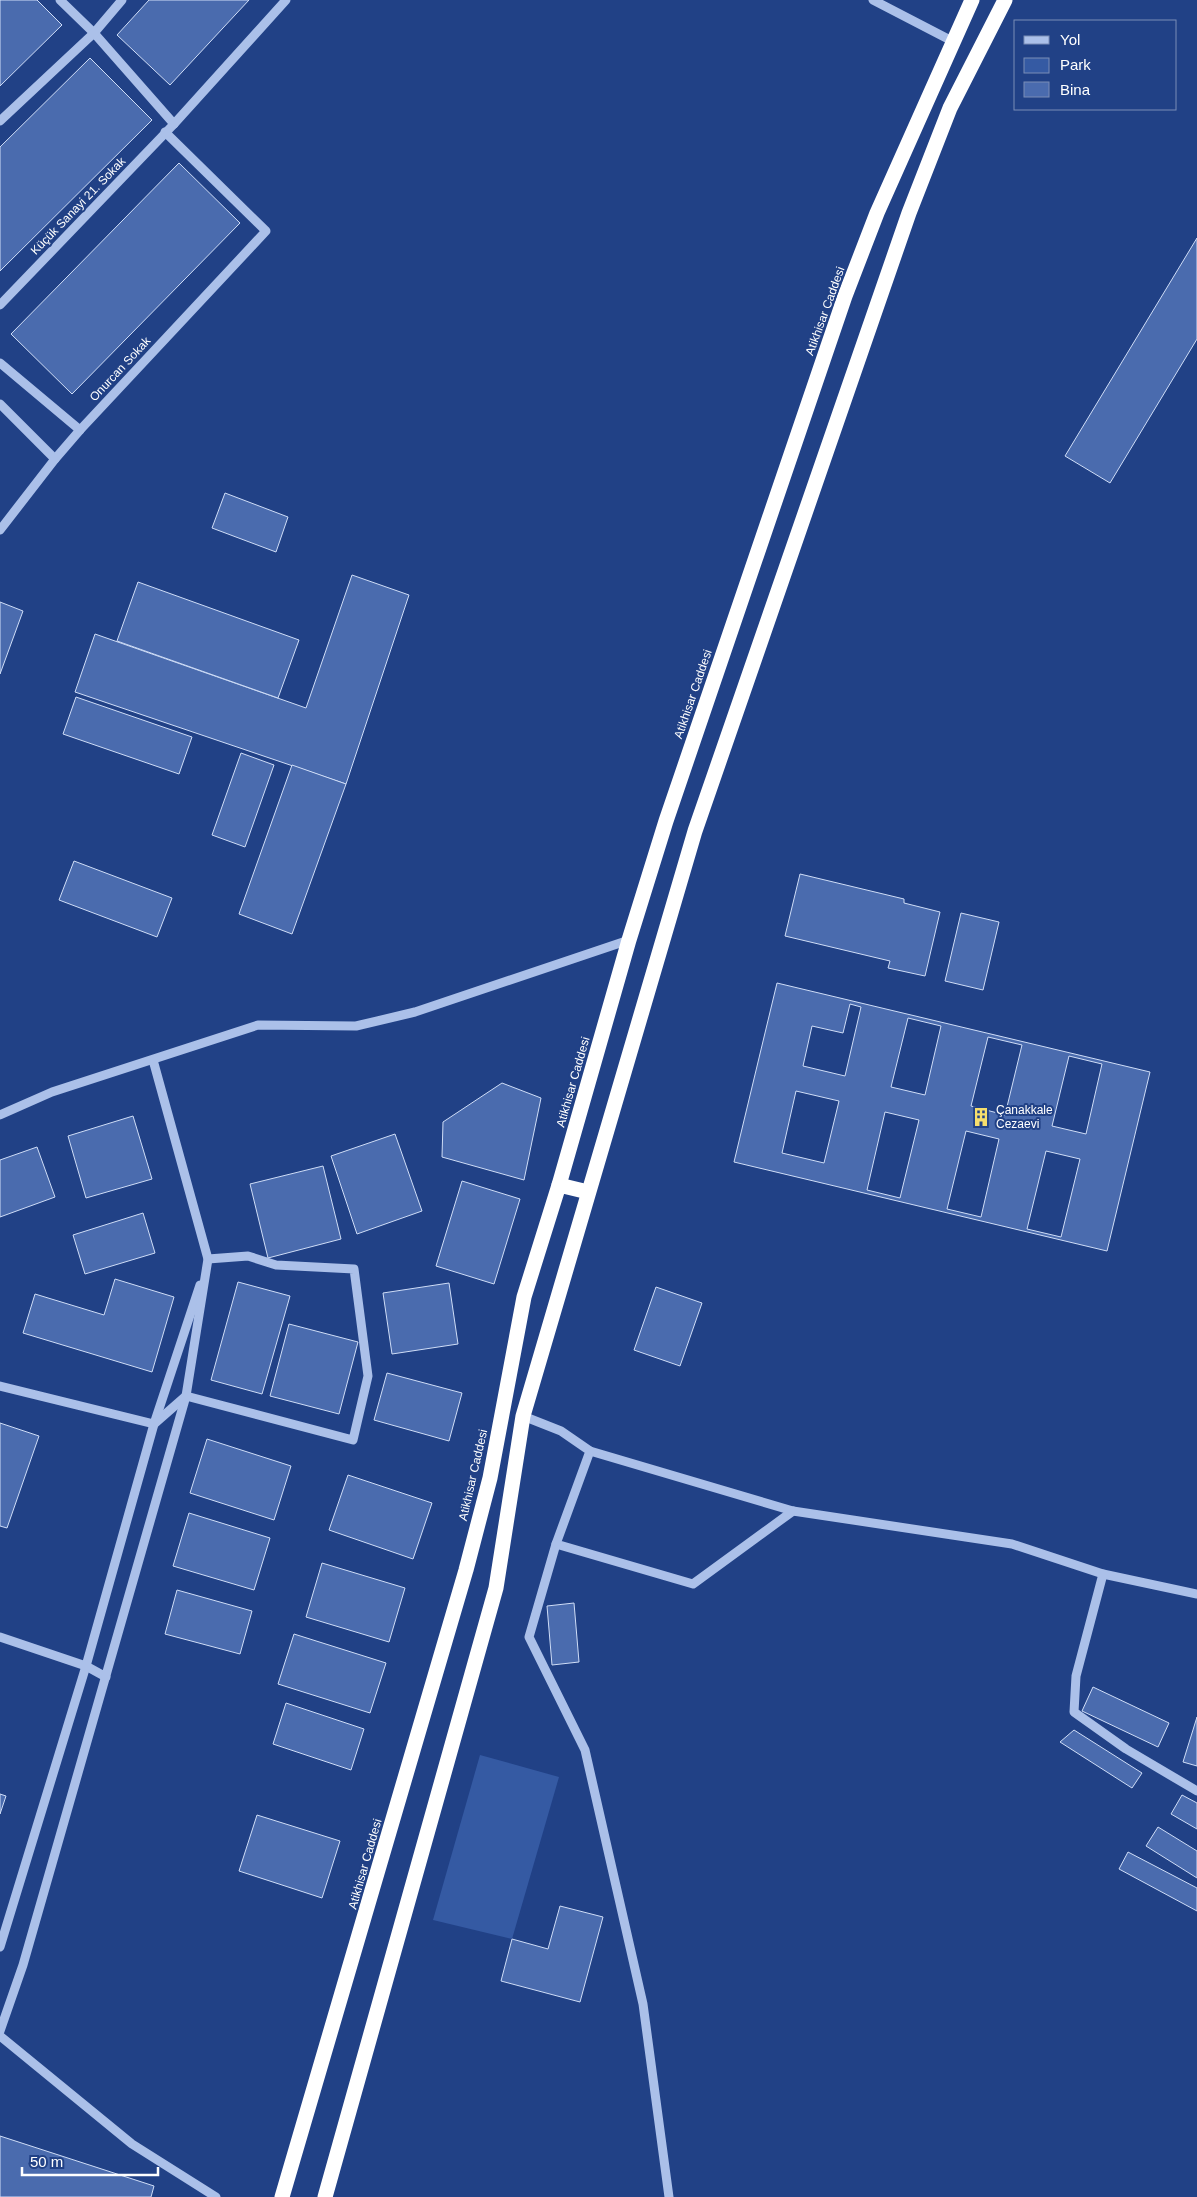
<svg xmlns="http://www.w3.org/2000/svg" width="1197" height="2197" viewBox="0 0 1197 2197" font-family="Helvetica,sans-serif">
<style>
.green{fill:#355aa3}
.building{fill:#4a6bae;stroke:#cfddf7;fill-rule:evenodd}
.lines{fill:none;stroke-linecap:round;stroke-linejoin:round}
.minor{stroke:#abc0e9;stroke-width:9}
.highway{stroke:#fff;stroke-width:15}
.labels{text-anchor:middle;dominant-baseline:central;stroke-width:4;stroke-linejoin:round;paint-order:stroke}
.street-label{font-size:12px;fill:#fff;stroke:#214186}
.poi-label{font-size:12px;fill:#fff;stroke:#214186;text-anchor:start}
</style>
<rect width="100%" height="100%" fill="#214186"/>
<path class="green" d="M480 1755 559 1777 512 1939 433 1920Z"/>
<g class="building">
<path d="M0 0H37L62 25 0 86Z"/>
<path d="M149 0H249L170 85 117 35Z"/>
<path d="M90 58 152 120 0 271V147Z"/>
<path d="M179 163 240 223 72 394 11 334Z"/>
<path d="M1197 238V339L1110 483 1065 456Z"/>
<path d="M225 493 288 517 276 552 212 528Z"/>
<path d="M352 575 409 595 346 784 75 692 95 634 306 708Z"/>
<path d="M138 582 299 640 278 698 117 641Z"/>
<path d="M0 602 23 611 0 674Z"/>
<path d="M76 697 192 737 179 774 63 734Z"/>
<path d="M241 753 274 765 245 847 212 835Z"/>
<path d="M292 765 346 784 292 934 239 914Z"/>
<path d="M74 861 172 898 157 937 59 900Z"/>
<path d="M800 874 904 899V903L940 912 925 976 888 968 890 961 785 936Z"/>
<path d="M961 913 999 922 983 990 945 981Z"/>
<path d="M777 983 1150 1072 1107 1251 734 1162ZM850 1004 861 1007 845 1076 803 1066 812 1026 843 1033ZM908 1018 941 1026 925 1095 891 1087ZM988 1037 1022 1045 1005 1115 971 1106ZM1069 1056 1102 1064 1086 1134 1052 1126ZM796 1091 839 1101 824 1163 782 1153ZM885 1112 919 1120 900 1198 867 1190ZM966 1131 999 1139 981 1217 947 1209ZM1046 1151 1080 1159 1061 1237 1027 1229Z"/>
<path d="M502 1083 541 1098 524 1180 442 1157 443 1122Z"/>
<path d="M133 1116 152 1179 86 1198 68 1136Z"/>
<path d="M395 1134 422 1211 357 1234 331 1156Z"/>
<path d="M37 1147 55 1197 0 1217V1160Z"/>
<path d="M323 1166 341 1239 268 1258 250 1184Z"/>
<path d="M462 1181 520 1199 494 1284 436 1266Z"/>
<path d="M143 1213 155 1253 85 1274 73 1235Z"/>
<path d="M115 1279 174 1297 152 1372 23 1333 35 1294 104 1315Z"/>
<path d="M238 1282 290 1296 262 1394 211 1380Z"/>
<path d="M449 1283 458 1344 392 1354 383 1293Z"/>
<path d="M656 1287 702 1303 680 1366 634 1350Z"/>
<path d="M289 1324 358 1342 339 1414 270 1396Z"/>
<path d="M387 1373 462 1393 449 1441 374 1420Z"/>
<path d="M0 1423 39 1436 7 1528 0 1526Z"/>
<path d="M207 1439 291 1466 274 1520 190 1493Z"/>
<path d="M348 1475 432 1503 413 1559 329 1530Z"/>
<path d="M189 1513 270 1538 254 1590 173 1566Z"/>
<path d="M322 1563 405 1588 389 1642 306 1617Z"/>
<path d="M177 1590 252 1611 240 1654 165 1634Z"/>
<path d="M574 1603 579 1662 552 1665 547 1606Z"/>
<path d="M294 1634 386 1663 370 1713 278 1684Z"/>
<path d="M1093 1687 1169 1723 1158 1747 1082 1711Z"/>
<path d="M286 1703 364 1729 351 1770 273 1744Z"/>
<path d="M1197 1717V1766L1183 1762Z"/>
<path d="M1074 1730 1142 1773 1132 1788 1060 1742Z"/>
<path d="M0 1794 6 1796 0 1814Z"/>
<path d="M1182 1795 1197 1803V1829L1171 1814Z"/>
<path d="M257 1815 340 1841 322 1898 239 1871Z"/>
<path d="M1158 1827 1197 1851V1878L1146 1846Z"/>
<path d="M1128 1852 1197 1888V1911L1119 1869Z"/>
<path d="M560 1906 603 1917 580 2002 501 1981 512 1939 548 1949Z"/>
<path d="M0 2136 154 2186 151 2197H0Z"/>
</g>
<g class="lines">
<g class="minor">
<path d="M60 0 94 33 174 124"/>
<path d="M873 0 954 42"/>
<path d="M0 121 94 33 122 0"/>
<path d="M0 305 174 124 286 0"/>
<path d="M0 363 80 430"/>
<path d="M0 404 55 459"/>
<path d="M0 530 55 459 80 430 266 231 165 132"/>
<path d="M0 1115 52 1092 258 1025 356 1026 415 1012 629 940"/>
<path d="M0 1386 154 1424 186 1396 353 1440 368 1376 354 1269 276 1265 248 1256 208 1259"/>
<path d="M523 1416 561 1431 590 1451 556 1544 693 1584 793 1511"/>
<path d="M590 1451 793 1511 1012 1544 1103 1574 1197 1594"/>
<path d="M556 1544 529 1637 585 1750 643 2004 669 2197"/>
<path d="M1103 1574 1076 1676 1074 1712 1126 1749 1197 1791"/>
<path d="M0 1637 86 1666 106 1677"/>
<path d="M0 1947 86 1666 154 1424 200 1285"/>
<path d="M0 2031 23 1965 186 1396 208 1259 153 1060"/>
<path d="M0 2036 132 2144 216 2197"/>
</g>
<g class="highway">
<path d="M559 1185 588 1192"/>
<path d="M282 2197 466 1570 490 1478 524 1297 559 1185 629 940 666 821 845 296 877 213 972 0"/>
<path d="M325 2197 496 1588 523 1416 695 831 909 213 950 108 1005 0"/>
</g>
</g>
<defs>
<g id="building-bare" transform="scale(1.5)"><path d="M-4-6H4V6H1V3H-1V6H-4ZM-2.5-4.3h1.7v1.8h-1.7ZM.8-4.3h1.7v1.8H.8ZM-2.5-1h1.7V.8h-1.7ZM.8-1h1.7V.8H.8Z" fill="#f6de6d" stroke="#214186" stroke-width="2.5" paint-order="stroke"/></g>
</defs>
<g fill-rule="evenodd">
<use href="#building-bare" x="981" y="1117"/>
</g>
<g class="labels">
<g class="street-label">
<text transform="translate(78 206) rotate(-46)">Küçük Sanayi 21. Sokak</text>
<text transform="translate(825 311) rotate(-70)">Atikhisar Caddesi</text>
<text transform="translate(120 369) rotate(-47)">Onurcan Sokak</text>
<text transform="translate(693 694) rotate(-71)">Atikhisar Caddesi</text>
<text transform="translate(573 1082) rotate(-74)">Atikhisar Caddesi</text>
<text transform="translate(473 1475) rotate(-77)">Atikhisar Caddesi</text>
<text transform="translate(365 1864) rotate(-74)">Atikhisar Caddesi</text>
</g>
<g class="poi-label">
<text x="996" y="1110">Çanakkale<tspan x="996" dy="14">Cezaevi</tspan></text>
</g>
</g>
<rect x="1014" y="20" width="162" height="90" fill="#214186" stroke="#7a8db6"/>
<rect x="1024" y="36" width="25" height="8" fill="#abc0e9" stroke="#7a8db6"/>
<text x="1060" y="45" font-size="15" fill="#ffffff">Yol</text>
<rect x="1024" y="58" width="25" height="15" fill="#355aa3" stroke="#7a8db6"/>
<text x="1060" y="70" font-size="15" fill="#ffffff">Park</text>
<rect x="1024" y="82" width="25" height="15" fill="#4a6bae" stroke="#7a8db6"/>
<text x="1060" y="95" font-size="15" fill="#ffffff">Bina</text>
<path d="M22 2167v8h136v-8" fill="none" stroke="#ffffff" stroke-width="2.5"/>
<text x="30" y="2167" font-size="15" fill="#ffffff" stroke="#214186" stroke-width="4" paint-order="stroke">50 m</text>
</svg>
